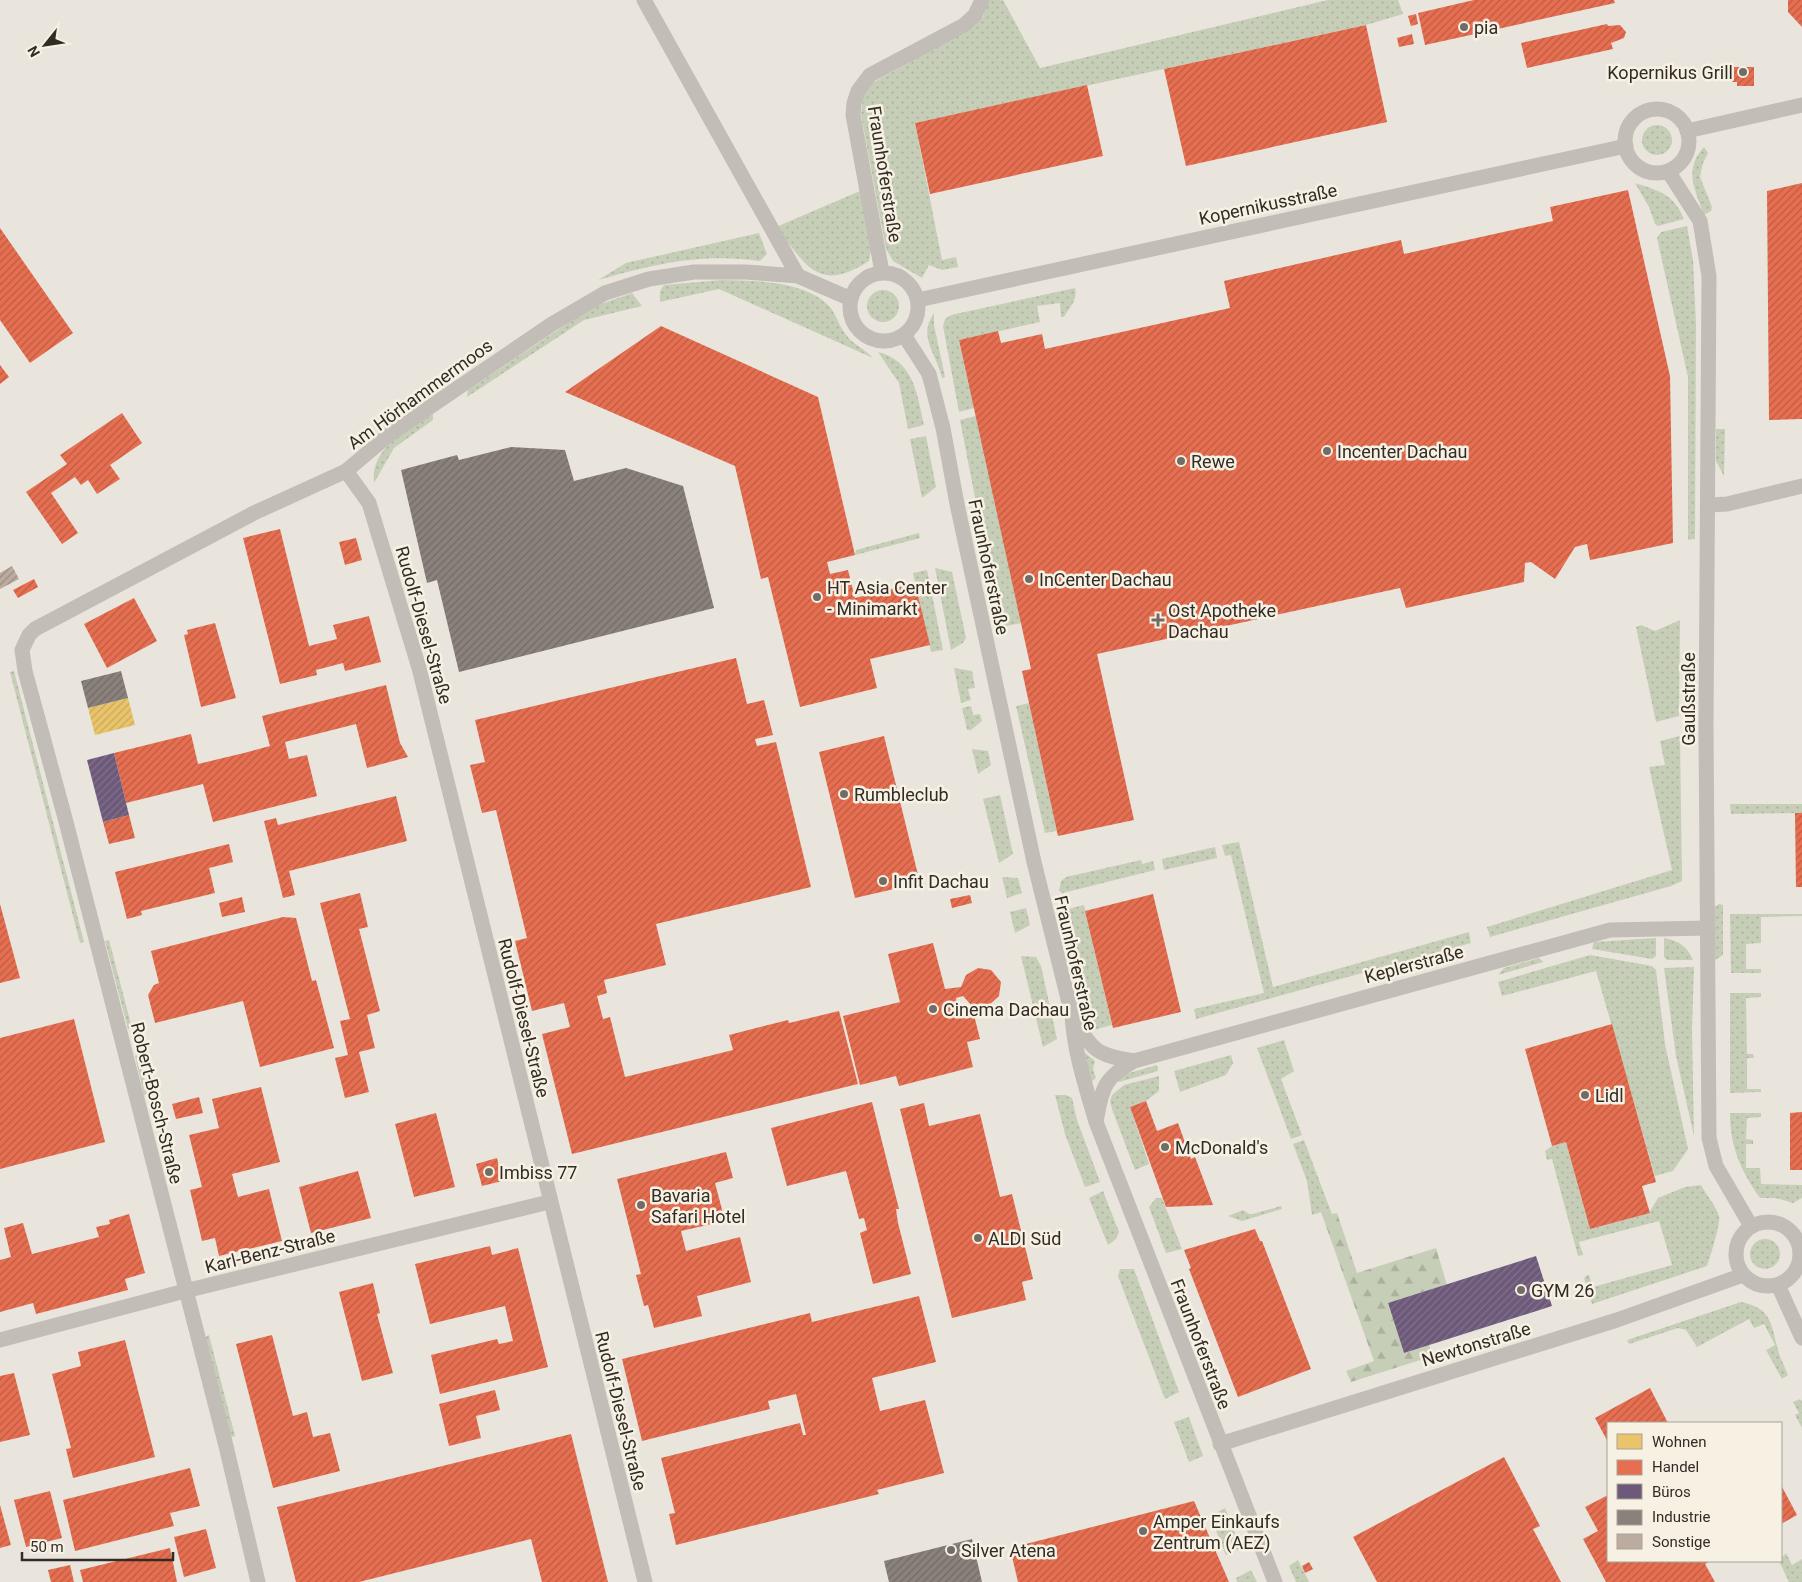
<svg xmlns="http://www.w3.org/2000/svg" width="1802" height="1582" viewBox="0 0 1802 1582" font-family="Roboto,sans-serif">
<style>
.grass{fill:url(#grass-dots)}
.forest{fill:url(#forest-firs)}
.homes{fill:url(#homes-hatch)}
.shops{fill:url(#shops-hatch)}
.offices{fill:url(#offices-hatch)}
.industry{fill:url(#industry-hatch)}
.building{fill:url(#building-hatch)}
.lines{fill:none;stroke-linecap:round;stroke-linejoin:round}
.street{stroke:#c2bdb6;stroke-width:15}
.poi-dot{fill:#726c66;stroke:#f7f1e4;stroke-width:2}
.labels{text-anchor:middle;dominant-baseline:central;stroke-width:5;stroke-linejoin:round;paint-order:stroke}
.poi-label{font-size:18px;fill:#322b26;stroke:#f7f1e4;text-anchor:start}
.street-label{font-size:18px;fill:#322b26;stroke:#f7f1e4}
</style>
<defs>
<pattern id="grass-dots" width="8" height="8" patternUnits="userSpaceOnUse" patternTransform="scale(1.25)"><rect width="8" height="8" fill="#c7ceb8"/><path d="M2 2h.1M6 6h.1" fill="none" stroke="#abb19e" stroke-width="1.8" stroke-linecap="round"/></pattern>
<pattern id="forest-firs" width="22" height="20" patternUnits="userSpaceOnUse" patternTransform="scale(1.25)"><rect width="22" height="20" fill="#c7ceb8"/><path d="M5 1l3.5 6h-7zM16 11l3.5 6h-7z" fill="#abb19e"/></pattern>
<pattern id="homes-hatch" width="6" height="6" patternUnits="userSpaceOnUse" patternTransform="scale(1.25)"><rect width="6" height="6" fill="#e9c46a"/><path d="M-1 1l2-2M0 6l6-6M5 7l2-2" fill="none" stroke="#c8a95c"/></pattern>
<pattern id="shops-hatch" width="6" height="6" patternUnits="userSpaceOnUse" patternTransform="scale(1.25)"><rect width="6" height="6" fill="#e76f51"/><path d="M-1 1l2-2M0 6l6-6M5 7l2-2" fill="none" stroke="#bc5b43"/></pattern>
<pattern id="offices-hatch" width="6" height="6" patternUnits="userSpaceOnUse" patternTransform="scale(1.25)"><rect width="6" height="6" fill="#6d597a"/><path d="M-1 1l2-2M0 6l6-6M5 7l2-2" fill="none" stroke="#82728b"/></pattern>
<pattern id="industry-hatch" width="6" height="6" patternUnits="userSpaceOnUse" patternTransform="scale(1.25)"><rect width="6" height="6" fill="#8a817c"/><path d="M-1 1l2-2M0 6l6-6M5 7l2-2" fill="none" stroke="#716a65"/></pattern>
<pattern id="building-hatch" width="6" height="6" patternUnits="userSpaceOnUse" patternTransform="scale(1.25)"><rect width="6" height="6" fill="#bcaca0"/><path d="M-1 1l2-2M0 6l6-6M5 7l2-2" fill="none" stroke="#998c82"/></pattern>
</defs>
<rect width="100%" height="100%" fill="#e9e5dd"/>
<g class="grass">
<path d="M989 0H1003L1040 68 1328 0H1398L1403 14 1366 25 915 123 942 260 956 257 958 267 942 270 929 265 922 278 893 261 886 249 861 115 863 96 874 82 971 28 983 17Z"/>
<circle cx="1657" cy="140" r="15"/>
<path d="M1704 147 1708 153 1703 163 1700 177 1712 207 1711 211 1704 215C1695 189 1683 170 1704 147Z"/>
<path d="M1635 183C1659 191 1673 193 1684 219L1658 226 1655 224 1649 207Z"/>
<path d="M860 191 871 250 869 261C818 294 806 265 776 227Z"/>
<path d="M1687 226 1693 260 1696 324 1695 539 1688 540V377L1657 238 1661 232Z"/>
<path d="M759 233 767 254 760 261C699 253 656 264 598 280L626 263Z"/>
<path d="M722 280C755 281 804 280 829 306 837 315 839 327 847 336 854 345 865 349 873 358L719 289 660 302V291L664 285Z"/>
<path d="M1075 288C1078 299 1070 307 1064 317H1061L1060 303 1037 306 1040 322 959 340 974 408 959 412 943 326 945 319 951 315Z"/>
<circle cx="883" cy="306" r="16"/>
<path d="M632 293 642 306 584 320 467 397 468 390 580 315 598 305Z"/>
<path d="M934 313V325L945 377 942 378C937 354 917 337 934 313Z"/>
<path d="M878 352C914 361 917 394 924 425L908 429 899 383Z"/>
<path d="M433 414V420L394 448 374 483C370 447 408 430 433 414Z"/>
<path d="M976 416 1022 623 1000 627 960 420Z"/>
<path d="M1716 429H1725L1724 476 1716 461Z"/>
<path d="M926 436 936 487 922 498 910 439Z"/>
<path d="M919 533 920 538 855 555 856 550Z"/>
<path d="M935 568 952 572 966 638 963 643 951 650Z"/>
<path d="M927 570 943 650 931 652 913 573Z"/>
<path d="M1680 620 1679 716 1656 722 1636 627 1641 625 1655 631Z"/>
<path d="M954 668 972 671 975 688 968 689 971 700 961 703Z"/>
<path d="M14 671 84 942 80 943 10 672Z"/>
<path d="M1029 703 1057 831 1045 833 1016 706Z"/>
<path d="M971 706 973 715 980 714 982 721 971 730H967L962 708Z"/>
<path d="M1680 736 1682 881 1671 886 1490 937 1487 927 1672 870 1649 767 1665 765 1660 741Z"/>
<path d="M972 749 988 751 991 765 978 774Z"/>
<path d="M1000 795 1013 854 999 863 983 799Z"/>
<path d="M1730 804H1802V813L1731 814Z"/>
<path d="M1239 842 1273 987 1469 932 1471 943 1196 1019 1194 1009 1264 993 1231 855 1225 856 1222 845Z"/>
<path d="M1215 847 1217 858 1164 870 1162 859Z"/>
<path d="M1141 860 1142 864 1153 861 1155 870 1063 893 1059 891 1061 881 1066 877Z"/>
<path d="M1002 877 1018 878 1022 893 1007 898Z"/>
<path d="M1719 904 1723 905V955L1715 960 1714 907Z"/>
<path d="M1084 905 1112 1025 1093 1030 1064 910Z"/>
<path d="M1026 908 1030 925 1015 933 1010 912Z"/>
<path d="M1730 914H1802V916L1761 917V943L1746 944V969H1761V973H1731Z"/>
<path d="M1656 938V956L1652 959 1592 949 1594 942Z"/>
<path d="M1664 938C1679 941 1687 946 1693 960H1667L1664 957Z"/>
<path d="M109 940 132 1028 128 1029 105 941Z"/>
<path d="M1590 955 1652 966 1656 970 1665 1044 1688 1149 1673 1171 1655 1176 1596 971 1502 996 1498 982Z"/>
<path d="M1021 956 1036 957 1041 966 1057 1039 1043 1047Z"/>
<path d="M1539 958 1543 962 1498 975 1504 968Z"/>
<path d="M1694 967 1692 1029 1694 1136 1676 1056 1664 968Z"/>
<path d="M1730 993H1761V997L1746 998 1747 1054H1753L1754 1058H1747V1089H1761V1092L1730 1093Z"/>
<path d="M1284 1040 1294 1071 1281 1079 1302 1135 1291 1139 1257 1048Z"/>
<path d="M1084 1052 1095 1061 1093 1069 1096 1078 1091 1082Z"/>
<path d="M139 1055 148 1094 144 1095 135 1056Z"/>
<path d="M1231 1055 1233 1063 1226 1075 1180 1092 1174 1071Z"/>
<path d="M1157 1065 1158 1071 1119 1082 1118 1078 1122 1075Z"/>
<path d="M1159 1076V1091L1146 1101 1130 1107 1149 1164 1135 1170 1112 1109 1110 1101 1112 1095 1124 1085Z"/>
<path d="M1055 1095H1066L1072 1098 1077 1120 1100 1182 1085 1187 1065 1134Z"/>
<path d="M1730 1113H1761V1117L1747 1118 1746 1139 1753 1140V1144H1746V1168H1760L1761 1184 1802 1185V1198L1793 1203 1776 1198H1760C1741 1171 1730 1147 1730 1113Z"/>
<path d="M1304 1140 1330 1209 1312 1215 1307 1181 1293 1144Z"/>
<path d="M1566 1142 1590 1229 1649 1213 1658 1198 1685 1187 1701 1185C1706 1194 1716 1206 1719 1216 1721 1223 1710 1257 1707 1266L1592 1304 1584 1278 1587 1275H1589L1593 1287 1672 1265 1659 1221 1579 1242 1583 1255 1578 1256 1552 1159 1547 1160 1545 1151 1552 1146Z"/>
<path d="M1103 1191 1119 1232 1116 1239 1108 1245 1089 1198Z"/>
<path d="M1156 1198H1162L1182 1249 1166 1253 1149 1207Z"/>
<path d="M1281 1206 1282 1209 1242 1221 1228 1216 1243 1210 1249 1214H1253Z"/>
<circle cx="1765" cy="1254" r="15"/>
<path d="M1120 1269H1134L1179 1392 1165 1399 1118 1276Z"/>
<path d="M1741 1302C1772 1308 1771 1324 1778 1350 1780 1358 1785 1367 1788 1375L1782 1379 1766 1350 1775 1345 1764 1324 1754 1328 1749 1319 1697 1347 1686 1330 1678 1328 1629 1344 1627 1340Z"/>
<path d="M209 1335 235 1436 231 1437 205 1337Z"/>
<path d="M1800 1399 1802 1401V1428L1795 1415 1799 1413 1793 1402Z"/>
<path d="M1189 1417 1203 1456 1189 1462 1174 1422Z"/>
<path d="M1225 1508 1241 1548 1226 1555 1210 1516Z"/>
<path d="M1786 1553 1792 1565 1802 1559V1582H1789L1779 1561Z"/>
<path d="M1298 1560 1309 1582H1296L1289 1566Z"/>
<path d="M1251 1570 1257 1582H1237L1236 1578Z"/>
</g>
<path class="forest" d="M1330 1209 1332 1214 1337 1213 1357 1273 1436 1248 1447 1285 1388 1304 1404 1353 1429 1345 1433 1356 1351 1382 1346 1371 1374 1361 1321 1212Z"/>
<path class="homes" d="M128 698 135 725 95 735 88 708Z"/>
<g class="shops">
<path d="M1474 0H1614L1615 3 1425 45 1418 13Z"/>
<path d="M1788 0H1802V27L1788 12Z"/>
<path d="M1416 14 1418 24 1411 26 1408 16Z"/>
<path d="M1607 24 1608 26 1620 25 1626 32 1624 38 1611 43 1613 49 1527 68 1521 43Z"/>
<path d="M1366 25 1387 122 1186 166 1164 69Z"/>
<path d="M1412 34 1414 44 1399 47 1397 38Z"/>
<path d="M1732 67H1754V86H1737V82H1732Z"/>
<path d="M1087 85 1103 156 930 194 915 123Z"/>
<path d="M1802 183V419L1769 420 1767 191Z"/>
<path d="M1628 190 1670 376 1673 543 1590 560 1587 544 1575 547 1555 579 1531 562 1525 563 1524 582 1406 608 1400 588 1097 654 1134 820 1058 836 1022 671 1031 669 959 340 998 331 1001 343 1042 334 1045 349 1230 308 1224 281 1401 240 1404 254 1553 221 1550 207Z"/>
<path d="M0 228 73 333 30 363 0 320Z"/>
<path d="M661 326 818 397 855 555 827 562 830 574 848 570 855 598 915 583 930 645 870 659 877 688 800 707 768 577 761 579 735 466 565 392Z"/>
<path d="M0 365 9 377 0 384Z"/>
<path d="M122 413 142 443 110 465 120 479 97 494 88 480 81 485 75 477 51 493 78 533 62 544 26 492 67 464 60 455Z"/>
<path d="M280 529 309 646 337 639 333 625 369 616 381 662 345 671 343 663 316 670 317 675 280 684 243 538Z"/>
<path d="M356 538 362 560 345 565 339 542Z"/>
<path d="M34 579 38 587 18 598 13 590Z"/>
<path d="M134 598 157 641 107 668 84 624Z"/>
<path d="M215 623 236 698 201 707 184 635 188 634 187 630Z"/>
<path d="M736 658 747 704 764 700 773 735 755 739 757 746 776 742 811 887 656 924 666 965 604 980 607 993 597 996 603 1019 610 1017 625 1077 733 1050 729 1035 788 1020 789 1023 839 1011 858 1084 572 1154 542 1034 570 1027 564 1003 532 1011 515 941 527 938 496 810 482 813 470 765 485 762 475 720Z"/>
<path d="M386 685 400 743 408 757 367 768 356 724 285 742 289 759 307 755 317 796 213 822 203 784 126 803 114 753 191 734 198 764 244 753 270 746 262 716Z"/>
<path d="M884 736 920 883 855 898 819 752Z"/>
<path d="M396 796 407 841 289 871 295 895 283 898 264 821 276 818 278 825Z"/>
<path d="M1795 813H1802V887H1796Z"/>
<path d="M129 815 135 838 109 844 103 822Z"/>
<path d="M229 844 233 862 209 868 215 893 141 911 142 915 127 919 115 872Z"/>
<path d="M360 893 368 927 359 929 380 1011 367 1015 375 1048 359 1052 369 1092 345 1098 335 1058 348 1055 340 1021 350 1019 320 903Z"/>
<path d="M1153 894 1181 1012 1113 1028 1085 911Z"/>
<path d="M970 895 972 903 952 908 950 899Z"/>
<path d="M242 897 245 912 222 917 219 903Z"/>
<path d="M0 904 20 978 0 983Z"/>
<path d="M283 917 296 918 312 981 316 980 334 1048 260 1067 243 1001 155 1023 148 995 154 985 159 983 151 951Z"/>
<path d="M933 943 945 989 961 987 966 975 978 968 991 970 1001 982 999 996 987 1007 980 1008 973 1007 963 996 956 998 959 1014 973 1011 980 1039 967 1042 973 1067 899 1086 896 1076 860 1085 843 1016 900 1002 888 954Z"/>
<path d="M74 1019 105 1142 0 1169V1038Z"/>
<path d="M1612 1024 1656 1182 1642 1186 1650 1213 1590 1229 1566 1142 1552 1146 1525 1049Z"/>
<path d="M261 1087 280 1162 232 1174 238 1197 269 1189 282 1241 219 1256 215 1238 202 1241 190 1190 202 1187 189 1135 219 1128 212 1099Z"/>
<path d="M199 1097 203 1113 176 1119 172 1104Z"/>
<path d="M1146 1101 1157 1131 1178 1123 1191 1159 1195 1157 1213 1205 1166 1207 1130 1107Z"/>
<path d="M872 1102 899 1209H896L898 1223 911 1274 873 1284 860 1233 867 1230 864 1218 859 1219 846 1171 787 1186 771 1128Z"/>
<path d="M924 1103 929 1126 980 1114 1000 1197 1012 1194 1033 1279 1022 1282 1026 1300 952 1318 900 1109Z"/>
<path d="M1802 1112V1170H1790V1113Z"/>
<path d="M436 1113 455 1187 414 1197 395 1124Z"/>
<path d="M726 1152 733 1178 715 1183 725 1221 681 1231 686 1251 740 1237 751 1282 697 1296 702 1316 654 1328 648 1305 644 1306 636 1275 641 1274 617 1179Z"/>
<path d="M497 1158 502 1181 482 1186 476 1164Z"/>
<path d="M358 1171 371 1218 311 1233 299 1187Z"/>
<path d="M129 1214 145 1273 125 1279 128 1290 36 1314 33 1303 0 1312V1260L11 1257 4 1228 23 1223 32 1254 99 1237 96 1227 110 1224 109 1220Z"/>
<path d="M1255 1229 1260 1241H1262L1311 1369 1238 1397 1189 1269 1191 1268 1184 1250Z"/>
<path d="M490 1246 492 1255 518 1248 548 1367 440 1394 431 1355 497 1339 499 1344 513 1341 505 1306 430 1324 415 1264Z"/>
<path d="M373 1283 380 1313 377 1314 393 1373 362 1381 339 1292Z"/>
<path d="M919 1296 936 1362 872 1378 880 1411 925 1400 944 1473 877 1490 879 1494 676 1545 669 1514 675 1513 661 1458 800 1423 803 1435H806L796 1394 768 1401 770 1409 642 1441 622 1359 810 1313 812 1322Z"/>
<path d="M272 1335 293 1416 307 1412 313 1437 330 1433 340 1471 273 1488 236 1344Z"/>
<path d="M125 1340 155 1457 73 1478 66 1449 71 1448 52 1374 81 1366 78 1352Z"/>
<path d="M14 1373 30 1435 0 1442V1376Z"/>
<path d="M1650 1388 1668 1423H1608V1442L1595 1418Z"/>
<path d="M495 1390 500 1410 476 1416 481 1438 449 1446 439 1404Z"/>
<path d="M571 1434 608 1582H542L531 1539 359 1582H296L277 1507Z"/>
<path d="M1504 1457 1540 1526 1533 1529 1561 1582H1377L1353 1537Z"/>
<path d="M190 1468 200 1506 170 1513 174 1526 75 1551 63 1500Z"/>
<path d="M1781 1485 1797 1515 1781 1524Z"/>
<path d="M50 1491 62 1538 26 1547 14 1500Z"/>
<path d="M1608 1495V1561H1710L1705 1564 1715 1582H1606L1583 1539 1598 1531 1585 1507Z"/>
<path d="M1194 1501 1229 1582H1018L1010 1548Z"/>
<path d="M0 1505 11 1545 0 1548Z"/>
<path d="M206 1529 216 1568 184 1577 174 1537Z"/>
<path d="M170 1548 177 1582H83L80 1570Z"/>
<path d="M1309 1562 1313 1569 1305 1573 1302 1566Z"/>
<path d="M70 1565 74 1582H51L48 1570Z"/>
</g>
<g class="offices">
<path d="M114 753 129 815 103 822 87 760Z"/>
<path d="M1536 1256 1552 1306 1404 1353 1388 1303Z"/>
</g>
<g class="industry">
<path d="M511 447 565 450 574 481 626 468 683 486 714 608 459 672 437 580 427 583 401 470 457 455 459 460Z"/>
<path d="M121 671 128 698 88 708 81 681Z"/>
<path d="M972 1539 982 1582H889L884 1561Z"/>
</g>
<path class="building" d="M12 566 19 579 0 589V573Z"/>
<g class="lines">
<g class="street">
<path d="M644 0 798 276"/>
<circle cx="1657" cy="141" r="32"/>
<path d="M1687 131 1802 105"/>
<path d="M1668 171 1700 221 1709 276 1706 726 1709 1138 1716 1166 1751 1226"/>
<path d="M882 272 853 115 854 103 858 91 870 75 964 25 975 15 982 0"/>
<circle cx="884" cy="307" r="34"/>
<path d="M918 300 1626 146"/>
<path d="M904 335 929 374 943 428 957 504 1034 862 1072 1015C1074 1052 1086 1087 1096 1122L1275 1582"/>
<path d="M346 471 369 503 419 668 645 1582"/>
<path d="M1709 505 1727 504 1802 486"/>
<path d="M1074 1019C1093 1051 1096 1055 1134 1061"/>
<path d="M1097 1117C1102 1086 1106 1077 1134 1061L1610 930 1708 928"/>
<circle cx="1768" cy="1254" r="32"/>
<path d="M1778 1285 1802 1338"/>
<path d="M0 1340 185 1291 549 1202"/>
<path d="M1220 1444 1617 1320 1743 1275"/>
<path d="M258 1582 226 1446 65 818 25 671 22 650 29 635 35 629 254 513 346 471 390 434 552 324 605 293 649 279 694 272H746L798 276 851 299"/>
</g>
</g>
<g class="poi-dot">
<circle cx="1464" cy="27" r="5"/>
<circle cx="1743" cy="72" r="5"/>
<circle cx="1327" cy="451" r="5"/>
<circle cx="1181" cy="461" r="5"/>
<circle cx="1029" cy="579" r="5"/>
<circle cx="817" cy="597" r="5"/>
<path d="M1155.5 612.5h5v5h5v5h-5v5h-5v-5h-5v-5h5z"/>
<circle cx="844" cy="794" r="5"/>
<circle cx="883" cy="881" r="5"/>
<circle cx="933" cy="1009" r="5"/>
<circle cx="1585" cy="1095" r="5"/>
<circle cx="1165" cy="1147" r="5"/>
<circle cx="489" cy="1172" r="5"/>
<circle cx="641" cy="1205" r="5"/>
<circle cx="978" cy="1238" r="5"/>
<circle cx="1521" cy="1290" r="5"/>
<circle cx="1143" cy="1531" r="5"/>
<circle cx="951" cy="1550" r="5"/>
</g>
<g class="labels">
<g class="poi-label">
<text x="1474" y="27">pia</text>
<text x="1733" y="72" text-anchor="end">Kopernikus Grill</text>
<text x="1337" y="451">Incenter Dachau</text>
<text x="1191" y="461">Rewe</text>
<text x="1039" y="579">InCenter Dachau</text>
<text x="827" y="587">HT Asia Center<tspan x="827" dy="21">- Minimarkt</tspan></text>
<text x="1168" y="610">Ost Apotheke<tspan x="1168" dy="21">Dachau</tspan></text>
<text x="854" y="794">Rumbleclub</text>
<text x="893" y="881">Infit Dachau</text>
<text x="943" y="1009">Cinema Dachau</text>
<text x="1595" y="1095">Lidl</text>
<text x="1175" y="1147">McDonald's</text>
<text x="499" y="1172">Imbiss 77</text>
<text x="651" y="1195">Bavaria<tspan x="651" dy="21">Safari Hotel</tspan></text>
<text x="988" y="1238">ALDI Süd</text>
<text x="1531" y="1290">GYM 26</text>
<text x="1153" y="1521">Amper Einkaufs<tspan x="1153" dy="21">Zentrum (AEZ)</tspan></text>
<text x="961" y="1550">Silver Atena</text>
</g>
<g class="street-label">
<text transform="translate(885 174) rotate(81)">Fraunhoferstraße</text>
<text transform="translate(1268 204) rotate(-12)">Kopernikusstraße</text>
<text transform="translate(420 394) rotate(-36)">Am Hörhammermoos</text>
<text transform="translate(989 567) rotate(78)">Fraunhoferstraße</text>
<text transform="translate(424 625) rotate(74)">Rudolf-Diesel-Straße</text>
<text transform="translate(1688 699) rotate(-90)">Gaußstraße</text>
<text transform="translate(1076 963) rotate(77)">Fraunhoferstraße</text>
<text transform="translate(1414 964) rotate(-15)">Keplerstraße</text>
<text transform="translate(524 1018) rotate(76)">Rudolf-Diesel-Straße</text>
<text transform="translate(157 1103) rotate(76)">Robert-Bosch-Straße</text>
<text transform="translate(270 1251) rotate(-14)">Karl-Benz-Straße</text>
<text transform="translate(1201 1344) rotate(69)">Fraunhoferstraße</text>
<text transform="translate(1476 1344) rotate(-17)">Newtonstraße</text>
<text transform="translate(621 1411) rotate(76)">Rudolf-Diesel-Straße</text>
</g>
</g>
<rect x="1607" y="1422" width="175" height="140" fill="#f7f1e4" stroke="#a8a298"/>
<rect x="1617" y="1434" width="25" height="15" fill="#e9c46a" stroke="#a8a298"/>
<text x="1652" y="1447" font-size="15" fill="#322b26">Wohnen</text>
<rect x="1617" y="1460" width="25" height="15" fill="#e76f51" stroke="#a8a298"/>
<text x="1652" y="1472" font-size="15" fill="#322b26">Handel</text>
<rect x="1617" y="1484" width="25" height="15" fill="#6d597a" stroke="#a8a298"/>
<text x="1652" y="1497" font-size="15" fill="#322b26">Büros</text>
<rect x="1617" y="1510" width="25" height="15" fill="#8a817c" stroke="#a8a298"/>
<text x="1652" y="1522" font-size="15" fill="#322b26">Industrie</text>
<rect x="1617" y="1534" width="25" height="15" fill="#bcaca0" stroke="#a8a298"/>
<text x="1652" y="1547" font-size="15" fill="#322b26">Sonstige</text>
<g transform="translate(45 45) rotate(240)" stroke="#f7f1e4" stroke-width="4" paint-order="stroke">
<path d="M0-4L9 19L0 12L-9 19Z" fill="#322b26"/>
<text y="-8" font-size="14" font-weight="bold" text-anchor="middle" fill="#322b26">N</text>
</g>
<path d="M22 1552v8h151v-8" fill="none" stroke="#322b26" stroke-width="2.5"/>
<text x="30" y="1552" font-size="15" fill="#322b26" stroke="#f7f1e4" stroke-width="4" paint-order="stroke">50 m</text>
</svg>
